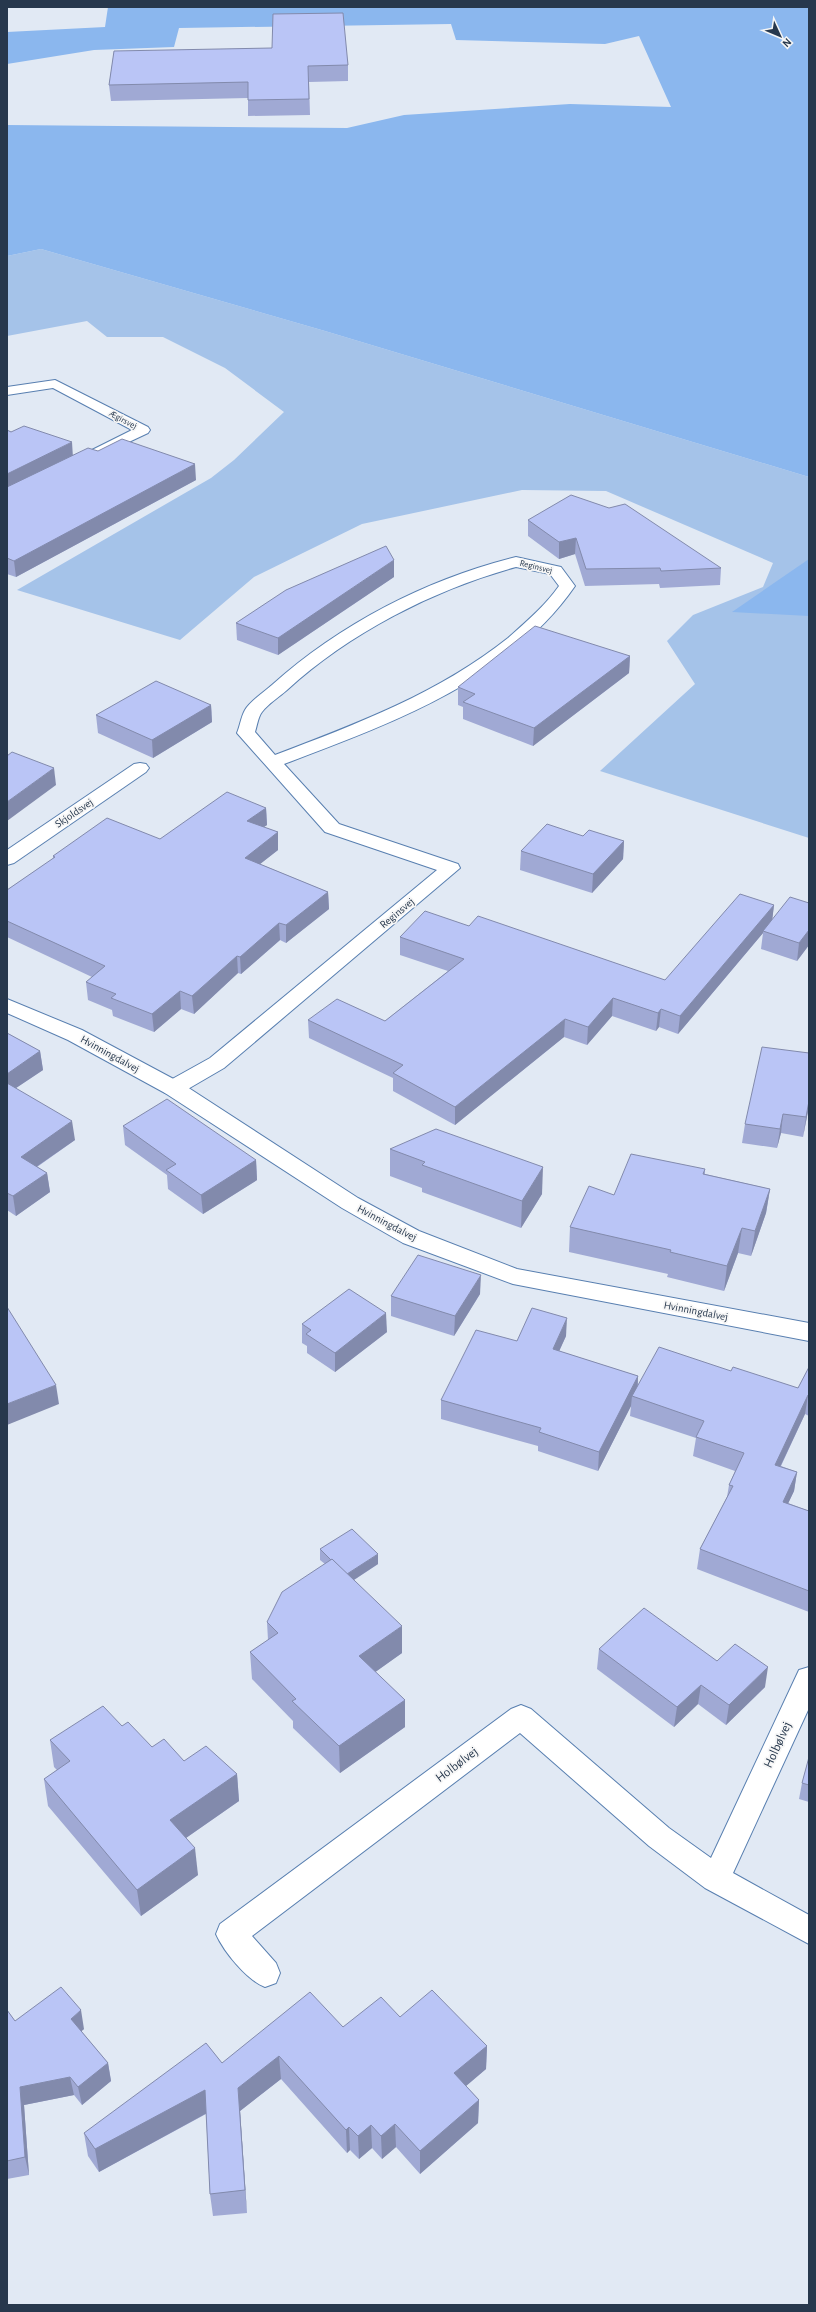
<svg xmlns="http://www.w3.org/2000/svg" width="816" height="2312" viewBox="0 0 816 2312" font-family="'Alegreya Sans',sans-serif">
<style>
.green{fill:#a5c3e9}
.forest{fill:#8bb7ee}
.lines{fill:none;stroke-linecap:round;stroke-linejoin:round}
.minor-casing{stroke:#587fb0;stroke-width:2}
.tertiary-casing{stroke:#587fb0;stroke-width:2}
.minor{fill:#fff;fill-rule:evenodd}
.tertiary{fill:#fff;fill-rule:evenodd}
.wall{fill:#a0a9d4}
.shaded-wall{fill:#828aac}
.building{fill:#bac5f6;stroke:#828aac}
.labels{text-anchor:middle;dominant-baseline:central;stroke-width:3.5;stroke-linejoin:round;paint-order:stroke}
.far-street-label{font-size:9px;fill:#27384d;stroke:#f6f6f6}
.street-label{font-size:11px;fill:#27384d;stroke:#f6f6f6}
.near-street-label{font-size:13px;fill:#27384d;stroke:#f6f6f6}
</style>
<rect width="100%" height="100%" fill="#e1e9f4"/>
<path class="green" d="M41 249 325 331 809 477V838L600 771 695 684 667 641 693 615 763 587 773 563 606 491 522 490 362 524 254 577 180 640 17 590 211 478 234 460 284 412 225 368 163 337H107L87 321 7 336V256Z"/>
<g class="forest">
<path d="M108 7H809V477L325 331 41 249 7 256V125L347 128 404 115 570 104 671 107 639 36 605 44 456 40 451 24 179 28 174 47 94 50 7 64V32L105 27Z"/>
<path d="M809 559V616L732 612Z"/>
</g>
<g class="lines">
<g class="minor-casing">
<g id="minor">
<path d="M55 380 148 427 150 430 148 433 97 457 90 453 92 450 132 430 53 388 7 395V387Z"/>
<path d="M516 557 561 567 575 586C510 681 387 725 284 764L339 824 458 864 460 868 224 1068 181 1093 173 1095 165 1093 162 1088 165 1083 210 1058 437 870 325 832 237 733C240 726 241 717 245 710 250 701 263 693 272 685 340 624 427 579 516 557ZM516 567 550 574 559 586C545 606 526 622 508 638 439 693 357 724 275 755L255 732C257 726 258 717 262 712 268 704 279 697 287 690 349 633 435 589 516 567Z"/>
<path d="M140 763 146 764 149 768 146 772 14 863 7 865V850L134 764Z"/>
<path d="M809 1667V1708L733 1873 809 1915V1944L705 1888 649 1846 520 1733 252 1936 276 1963 280 1973 276 1983 265 1987C247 1980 224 1952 216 1934L220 1924 511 1709 521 1705 531 1709 669 1828 711 1858 799 1670Z"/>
</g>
</g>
<g class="tertiary-casing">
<path id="tertiary" d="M7 999 82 1030 181 1083 358 1198 419 1231 517 1269 809 1323V1341L513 1284 403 1243 342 1208 165 1093 68 1040 7 1013Z"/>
</g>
<use href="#minor" class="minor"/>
<use href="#tertiary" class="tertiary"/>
</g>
<g class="wall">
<path d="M114 51 348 65V81L309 82 310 115 248 116V98L111 101 109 85Z"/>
<path d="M7 430 73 455 98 451 196 480 16 577 7 574Z"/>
<path d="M528 520 721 568 720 585 660 588 659 584 585 586 575 554 559 559 528 536Z"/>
<path d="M394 577 278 655 237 640 236 623Z"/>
<path d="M630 656 629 673 533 746 463 719V707L458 705V687Z"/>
<path d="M211 705 212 722 153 758 98 733 96 715Z"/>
<path d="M266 808 267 825 263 827 278 832V850L260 864 328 892 329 909 286 943 280 940 241 974 238 973 194 1014 181 1009 154 1032 113 1016 112 1010 88 1000 86 982 92 977 7 937V890L53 859V856L160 839Z"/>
<path d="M583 836 624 841 623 859 592 893 520 870 521 851Z"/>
<path d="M809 903V945L797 961 761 949 763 933 678 1034 659 1027 656 1031 612 1016 587 1045 564 1037 455 1125 393 1091V1078L309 1038 308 1020 385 1021 448 971 400 955V937L469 926 665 980 774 905 772 920Z"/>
<path d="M809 971V982L808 981Z"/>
<path d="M7 1033 40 1051 43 1070 16 1088 75 1140 37 1167 47 1173 50 1192 16 1216 7 1210Z"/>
<path d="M809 1106 803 1137 781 1133 777 1148 742 1143 745 1124Z"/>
<path d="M123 1126 256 1160 257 1180 203 1214 168 1189 167 1175 125 1145Z"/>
<path d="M390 1149 542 1194 521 1228 422 1192V1188L390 1176Z"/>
<path d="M705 1169V1174L770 1189 766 1213 751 1256 738 1253 724 1291 667 1277 668 1274 569 1252 570 1227 614 1195Z"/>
<path d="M480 1294 454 1336 391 1316V1296Z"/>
<path d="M302 1324 387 1332 335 1372 307 1353V1346L302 1343Z"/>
<path d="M566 1336 559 1351 638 1376V1385L731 1371 798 1388 809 1367V1416L805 1414 781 1466 797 1472 794 1491 788 1503 809 1511V1612L697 1569 700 1549 727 1497 729 1485 735 1471 693 1456 696 1438 630 1416 631 1406 598 1471 538 1451V1446L441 1419V1400L517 1341Z"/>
<path d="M320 1549 378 1564 354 1580 402 1653 375 1672 405 1700V1727L340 1773 293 1728V1721L252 1679 250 1652 268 1640 267 1622 325 1564 320 1560Z"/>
<path d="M599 1649 717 1661 765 1687 726 1725 698 1704 674 1727 597 1669Z"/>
<path d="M122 1726 152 1747 184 1761 237 1774 239 1801 186 1838 198 1875 141 1916 48 1806 44 1779 57 1770 54 1767 50 1740Z"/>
<path d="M809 1757V1802L799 1799 802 1783Z"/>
<path d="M7 2010 15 2021 84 2029 81 2031 108 2063 111 2081 82 2105 74 2095 24 2105 29 2175 7 2179Z"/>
<path d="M400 2017 487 2046 486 2069 466 2086 479 2100 478 2123 420 2174 396 2147 382 2159 372 2148 359 2159 350 2150 347 2153 281 2079 240 2111 247 2213 213 2216 210 2194 206 2114 99 2172 88 2156 84 2133 222 2063 343 2027Z"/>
</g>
<g class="shaded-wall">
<path d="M72 442 73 458 7 491V474Z"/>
<path d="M195 464 196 480 16 577 14 561Z"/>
<path d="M576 538 575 554 559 559V542Z"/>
<path d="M394 560V577L278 655V638Z"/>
<path d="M630 656 629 673 533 746 534 728Z"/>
<path d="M211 705 212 722 153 758 152 740Z"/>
<path d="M54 768 56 785 7 821V802Z"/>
<path d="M266 808 267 825 248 838 247 821Z"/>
<path d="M278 832V850L246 875 245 858Z"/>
<path d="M624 841 623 859 592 893 593 874Z"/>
<path d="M328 892 329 909 286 943V925Z"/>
<path d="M774 905 772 922 763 931V933L678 1034 680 1016Z"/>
<path d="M279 923 280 940 241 974 240 957Z"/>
<path d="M809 930V945L797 961 799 943Z"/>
<path d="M237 956 238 973 194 1014 192 996Z"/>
<path d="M180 991 181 1009 154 1032 152 1014Z"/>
<path d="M613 998 612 1016 587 1045 588 1027Z"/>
<path d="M661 1009 659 1027 656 1031 658 1013Z"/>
<path d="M565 1019 564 1037 455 1125V1107Z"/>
<path d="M40 1051 43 1070 7 1094V1074Z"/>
<path d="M809 1101V1106L803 1137 806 1117Z"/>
<path d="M783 1114 781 1133 777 1148 780 1129Z"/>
<path d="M72 1121 75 1140 23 1176 21 1157Z"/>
<path d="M256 1160 257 1180 203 1214 201 1195Z"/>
<path d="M543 1167 542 1194 521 1228 522 1201Z"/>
<path d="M47 1173 50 1192 16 1216 13 1196Z"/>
<path d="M770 1189 766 1213 751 1256 755 1231Z"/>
<path d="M742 1228 738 1253 724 1291 727 1266Z"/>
<path d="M481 1275 480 1294 454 1336 455 1316Z"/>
<path d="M386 1313 387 1332 335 1372V1353Z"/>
<path d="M567 1318 566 1336 552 1367 553 1349Z"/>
<path d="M638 1376 637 1394 632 1396 631 1406 598 1471 599 1452Z"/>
<path d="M56 1385 59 1404 7 1425V1404Z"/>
<path d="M808 1395 805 1414 772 1484 775 1465Z"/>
<path d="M797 1472 794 1491 780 1521 783 1502Z"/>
<path d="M378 1554V1564L346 1585V1575Z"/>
<path d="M402 1626V1653L360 1683 359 1656Z"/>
<path d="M768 1667 765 1687 726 1725 729 1705Z"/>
<path d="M701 1685 698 1704 674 1727 677 1707Z"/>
<path d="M405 1700V1727L340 1773 339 1746Z"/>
<path d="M237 1774 239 1801 173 1847 170 1820Z"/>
<path d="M195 1848 198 1875 141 1916 137 1890Z"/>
<path d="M81 2010 84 2029 74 2038 71 2019Z"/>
<path d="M487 2046 486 2069 453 2097 454 2073Z"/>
<path d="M279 2056 281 2079 240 2111 247 2213 245 2190 238 2088Z"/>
<path d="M108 2063 111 2081 82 2105 78 2087Z"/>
<path d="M70 2077 74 2095 24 2105 29 2175 25 2157 20 2087Z"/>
<path d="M205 2090 207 2113 99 2172 95 2149Z"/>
<path d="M479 2100 478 2123 420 2174V2151Z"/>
<path d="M395 2124 396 2147 382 2159 381 2136Z"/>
<path d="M371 2125 372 2148 359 2159 358 2136Z"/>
<path d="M349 2127 350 2150 347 2153 346 2130Z"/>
</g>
<g class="building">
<path d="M343 13 348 65 308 66 309 99 248 100V82L109 85 114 51 272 48 273 14Z"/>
<path d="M24 426 72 442 7 474V430L11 432Z"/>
<path d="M122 439 195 464 14 561 7 558V487L88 448 98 451Z"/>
<path d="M571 495 609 508 625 504 721 568 661 571 660 568 586 569 576 538 559 542 528 520Z"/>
<path d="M386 546 394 560 278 638 236 623 286 590Z"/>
<path d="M535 626 630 656 534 728 463 702 475 694 458 687Z"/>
<path d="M156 681 211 705 152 740 96 715Z"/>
<path d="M12 752 54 768 7 802V756Z"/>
<path d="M227 792 266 808 247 821 278 832 245 858 328 892 286 925 279 923 240 957 237 956 192 996 180 991 152 1014 111 998 116 994 86 982 105 966 7 921V890L55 857 53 856 107 818 160 839Z"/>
<path d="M547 824 583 836 589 830 624 841 593 874 521 851Z"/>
<path d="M740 894 774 905 680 1016 661 1009 658 1013 613 998 588 1027 565 1019 455 1107 393 1073 403 1065 308 1020 337 999 385 1021 464 959 400 937 425 911 469 926 478 916 665 980Z"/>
<path d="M790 897 809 903V930L799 943 763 931Z"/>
<path d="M7 1033 40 1051 7 1074Z"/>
<path d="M762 1047 809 1053V1101L806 1117 783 1114 780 1129 745 1124Z"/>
<path d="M7 1083 72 1121 21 1157 47 1173 13 1196 7 1193Z"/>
<path d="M167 1099 256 1160 201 1195 166 1170 176 1164 123 1126Z"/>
<path d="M436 1129 543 1167 522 1201 422 1165 425 1162 390 1149Z"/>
<path d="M631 1154 705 1169 703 1174 770 1189 755 1231 742 1228 727 1266 670 1252 671 1250 570 1227 589 1186 614 1195Z"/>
<path d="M418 1255 481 1275 455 1316 391 1296Z"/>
<path d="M349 1289 386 1313 335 1353 306 1334 311 1330 302 1324Z"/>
<path d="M7 1307 56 1385 7 1404Z"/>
<path d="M532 1308 567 1318 553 1349 638 1376 599 1452 539 1432 541 1428 441 1400 476 1330 517 1341Z"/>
<path d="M659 1347 731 1371 733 1367 798 1388 809 1367V1395H808L775 1465 797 1472 783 1502 809 1511V1591L700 1549 733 1486 729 1485 744 1453 696 1437 704 1421 632 1396Z"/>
<path d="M352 1529 378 1554 347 1574 332 1559 331 1560 320 1549Z"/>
<path d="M332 1559 402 1626 359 1656 405 1700 339 1746 292 1701 296 1699 250 1652 278 1633 267 1622 282 1592Z"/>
<path d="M644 1608 717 1661 735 1644 768 1667 729 1705 701 1685 677 1707 599 1649Z"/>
<path d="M103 1706 122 1726 128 1722 152 1747 164 1739 184 1761 206 1746 237 1774 170 1820 195 1848 137 1890 44 1779 70 1761 50 1740Z"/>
<path d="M809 1757V1785L802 1783Z"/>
<path d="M61 1987 81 2010 71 2019 108 2063 78 2087 70 2077 20 2087 25 2157 7 2161V2010L15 2021Z"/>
<path d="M432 1990 487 2046 454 2073 479 2100 420 2151 395 2124 381 2136 371 2125 358 2136 349 2127 346 2130 279 2056 238 2088 245 2190 210 2194 205 2090 95 2149 84 2133 206 2043 222 2063 310 1992 343 2027 381 1997 400 2017Z"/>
</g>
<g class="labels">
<g class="far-street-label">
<text transform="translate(123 420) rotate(28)">Ægirsvej</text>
<text transform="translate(536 567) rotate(14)">Reginsvej</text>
</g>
<g class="street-label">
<text transform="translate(74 813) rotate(-34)">Skjoldsvej</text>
<text transform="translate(397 913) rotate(-40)">Reginsvej</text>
<text transform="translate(110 1054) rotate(29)">Hvinningdalvej</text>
<text transform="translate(387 1223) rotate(28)">Hvinningdalvej</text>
<text transform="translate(696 1311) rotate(11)">Hvinningdalvej</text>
</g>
<g class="near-street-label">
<text transform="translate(778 1745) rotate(-65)">Holbølvej</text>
<text transform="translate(457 1765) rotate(-37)">Holbølvej</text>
</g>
</g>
<rect width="816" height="2312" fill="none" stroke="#27384d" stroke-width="16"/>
<g transform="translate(780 36) rotate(134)" stroke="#f6f6f6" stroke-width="3" paint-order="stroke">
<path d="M0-3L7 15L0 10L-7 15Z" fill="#27384d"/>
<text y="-6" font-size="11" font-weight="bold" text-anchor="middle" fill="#27384d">N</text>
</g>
</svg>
